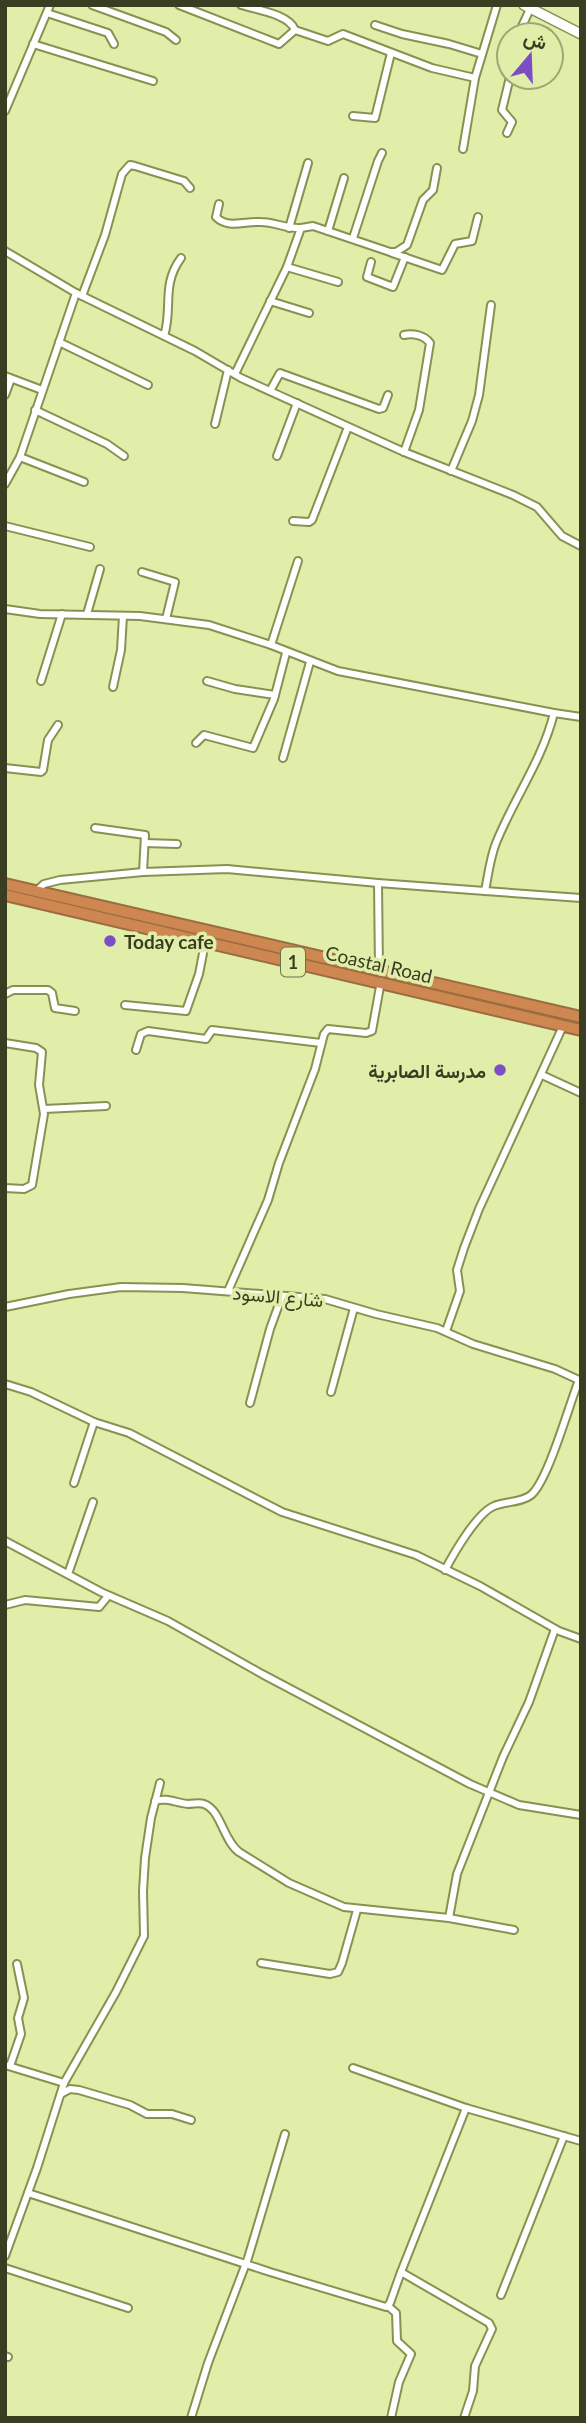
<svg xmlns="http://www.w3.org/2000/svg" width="586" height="2423" viewBox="0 0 586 2423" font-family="Lato,Vazirmatn,sans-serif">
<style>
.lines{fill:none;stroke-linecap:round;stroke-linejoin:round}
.street-casing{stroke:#879251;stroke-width:10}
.secondary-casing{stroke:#879251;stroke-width:12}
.highway-casing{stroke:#9a6d40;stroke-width:14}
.street{stroke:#fff;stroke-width:6}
.secondary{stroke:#fff;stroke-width:9}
.highway{stroke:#ce8750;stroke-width:10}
.poi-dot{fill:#7b4ec6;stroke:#e0eea9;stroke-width:2.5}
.labels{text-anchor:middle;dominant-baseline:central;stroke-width:7;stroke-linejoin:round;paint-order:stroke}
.shield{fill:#e0eea9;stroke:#6b734a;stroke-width:2}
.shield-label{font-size:18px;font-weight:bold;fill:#393e22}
.poi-label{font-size:19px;font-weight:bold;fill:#393e22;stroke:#e0eea9;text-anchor:start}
.street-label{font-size:19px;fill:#393e22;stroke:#e0eea9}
</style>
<rect width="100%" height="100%" fill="#e0eea9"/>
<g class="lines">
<g class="street-casing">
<g id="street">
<path d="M92 5 166 32 176 40"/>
<path d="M179 5 279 44 295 30 328 41 343 34 432 68 475 78 497 5"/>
<path d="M241 5C257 10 289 14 295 30"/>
<path d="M47 13 108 33 114 44"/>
<path d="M375 25 402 34 449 44 482 54"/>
<path d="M518 35 530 9"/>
<path d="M33 44 153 81"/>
<path d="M5 111 50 5"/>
<path d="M353 116 375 118 391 53"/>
<path d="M507 133 512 122 502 110 510 77"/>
<path d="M463 149 475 78"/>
<path d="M219 204 216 217C228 229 245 221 261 222 275 222 286 229 301 228"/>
<path d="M289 228 308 163"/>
<path d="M328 231 344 178"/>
<path d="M353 238 378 161 382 153"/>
<path d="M5 251 76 293 195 351 241 378 404 452 513 495 537 507 562 536 581 546"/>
<path d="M392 253 442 270 455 244 472 241 478 217"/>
<path d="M371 262 367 277 393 287 405 257"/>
<path d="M287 267 338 282"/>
<path d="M82 296 105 235 122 174 130 165 135 166 184 181 190 188"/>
<path d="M270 301 309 313"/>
<path d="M404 335C413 333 424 335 430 343L419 410 404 452"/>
<path d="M164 336C173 308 161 285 181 258"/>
<path d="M59 342 148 385"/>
<path d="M235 374 287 267 301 228 313 226 390 252H396L407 245 423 200 433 190 437 168"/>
<path d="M5 376 42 390"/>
<path d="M270 391 280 373 379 409 383 408 388 395"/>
<path d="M5 395 11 379"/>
<path d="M35 410 107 444 124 456"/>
<path d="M215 424 228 370"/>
<path d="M277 456 297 403"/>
<path d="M20 457 84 482"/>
<path d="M451 471 472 421 479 395 491 305"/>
<path d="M5 484 20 457 76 293"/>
<path d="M293 521 309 522 312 520 348 427"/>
<path d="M5 526 90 547"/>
<path d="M142 572 175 582 166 619"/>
<path d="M5 609 40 614 140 616 209 625 271 645 338 671 554 713C542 761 514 798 496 843 490 858 488 876 485 891L378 883 379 970"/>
<path d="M87 614 100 569"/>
<path d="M271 645 298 561"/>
<path d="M41 681 62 614"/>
<path d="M207 681 235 689 275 695"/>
<path d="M113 687 121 650 123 616"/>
<path d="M554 713 581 717"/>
<path d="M196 743 204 735 253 748 274 699 286 653"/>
<path d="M283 758 310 662"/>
<path d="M5 768 41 772 43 770 48 740 58 725"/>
<path d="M95 828 145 835 143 872"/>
<path d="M145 843 177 844"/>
<path d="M36 891 44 884 60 880 143 872 227 869 378 883"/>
<path d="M485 891 581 898"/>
<path d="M5 994 13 990H48L52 993 55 1008 75 1011"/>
<path d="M125 1005 186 1011 199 974 205 943"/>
<path d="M5 1043 36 1048 42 1052 39 1085 44 1114 32 1185 24 1189 5 1188"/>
<path d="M136 1050 141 1034 148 1031 206 1039 212 1030 321 1043"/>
<path d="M542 1075 581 1093"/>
<path d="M44 1109 106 1106"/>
<path d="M228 1291 268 1200 279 1163 315 1069 324 1034 328 1029 366 1033 372 1031 381 981"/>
<path d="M5 1307 69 1294 121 1287 183 1288 325 1299 376 1314 437 1328 473 1344 555 1369 581 1381"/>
<path d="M446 1331 460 1291 457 1270 464 1248 479 1209 563 1026"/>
<path d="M5 1384 31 1392 94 1422 129 1433 282 1512 416 1555 480 1586 559 1631 581 1639"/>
<path d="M331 1392 354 1308"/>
<path d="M250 1403 270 1329 282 1296"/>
<path d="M74 1483 94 1422"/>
<path d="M5 1541 101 1592 168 1621 262 1674 470 1784 519 1805 581 1815"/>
<path d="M445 1570C454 1553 477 1513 494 1506 505 1501 521 1503 531 1495 548 1481 569 1405 579 1380"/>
<path d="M68 1574 93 1502"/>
<path d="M5 1605 25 1600 99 1607 108 1596"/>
<path d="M155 1801C167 1797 176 1803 188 1804 194 1804 199 1802 204 1804 221 1810 223 1840 239 1852L289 1883 344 1907 449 1918 457 1874 503 1757 529 1702 555 1629"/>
<path d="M449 1918 514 1930"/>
<path d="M261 1963 330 1974 338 1972 342 1963 357 1910"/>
<path d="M5 2065 64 2083"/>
<path d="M10 2066 21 2034 18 2018 24 1998 17 1964"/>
<path d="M353 2068 466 2108 581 2141"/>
<path d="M61 2094 70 2089 79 2090 130 2105 147 2114H172L191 2120"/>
<path d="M28 2193 270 2272 386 2307 390 2303 401 2272 489 2323 492 2329 475 2366 473 2391 464 2418"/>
<path d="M5 2256 37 2168 64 2083 116 1992 144 1936 143 1891 145 1858 151 1818 160 1783"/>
<path d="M5 2268 128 2308"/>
<path d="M401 2272 466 2108"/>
<path d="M501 2295 564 2136"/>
<path d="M388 2306 396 2313 397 2341 411 2354 399 2382 391 2418"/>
<path d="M5 2356 8 2357"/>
<path d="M191 2418 208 2363 248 2258 285 2134"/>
</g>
</g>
<g class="secondary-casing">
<path id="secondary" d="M524 5 581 34"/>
</g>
<g class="highway-casing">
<g id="highway">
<path d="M5 884 581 1017"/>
<path d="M5 895 581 1030"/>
</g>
</g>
<use href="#street" class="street"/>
<use href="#secondary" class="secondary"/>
<use href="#highway" class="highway"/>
</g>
<g class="poi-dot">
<circle cx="110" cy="941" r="7"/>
<circle cx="500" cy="1070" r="7"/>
</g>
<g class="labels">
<rect class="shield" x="281" y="947.5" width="24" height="29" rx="5"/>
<g class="shield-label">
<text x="293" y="962">1</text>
</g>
<g class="poi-label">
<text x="124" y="941">Today cafe</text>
<text x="486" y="1070" text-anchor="end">مدرسة الصابرية</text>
</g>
<g class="street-label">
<text transform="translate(379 964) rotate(13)">Coastal Road</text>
<text transform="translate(278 1296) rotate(5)">شارع الاسود</text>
</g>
</g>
<rect width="586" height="2423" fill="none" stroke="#393e22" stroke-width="14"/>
<g transform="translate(530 56) rotate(19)"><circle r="33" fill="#e0eea9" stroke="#9da873" stroke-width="2"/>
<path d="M0-5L12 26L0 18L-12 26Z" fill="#7b4ec6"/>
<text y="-10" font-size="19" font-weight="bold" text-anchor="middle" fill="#393e22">ش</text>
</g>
</svg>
